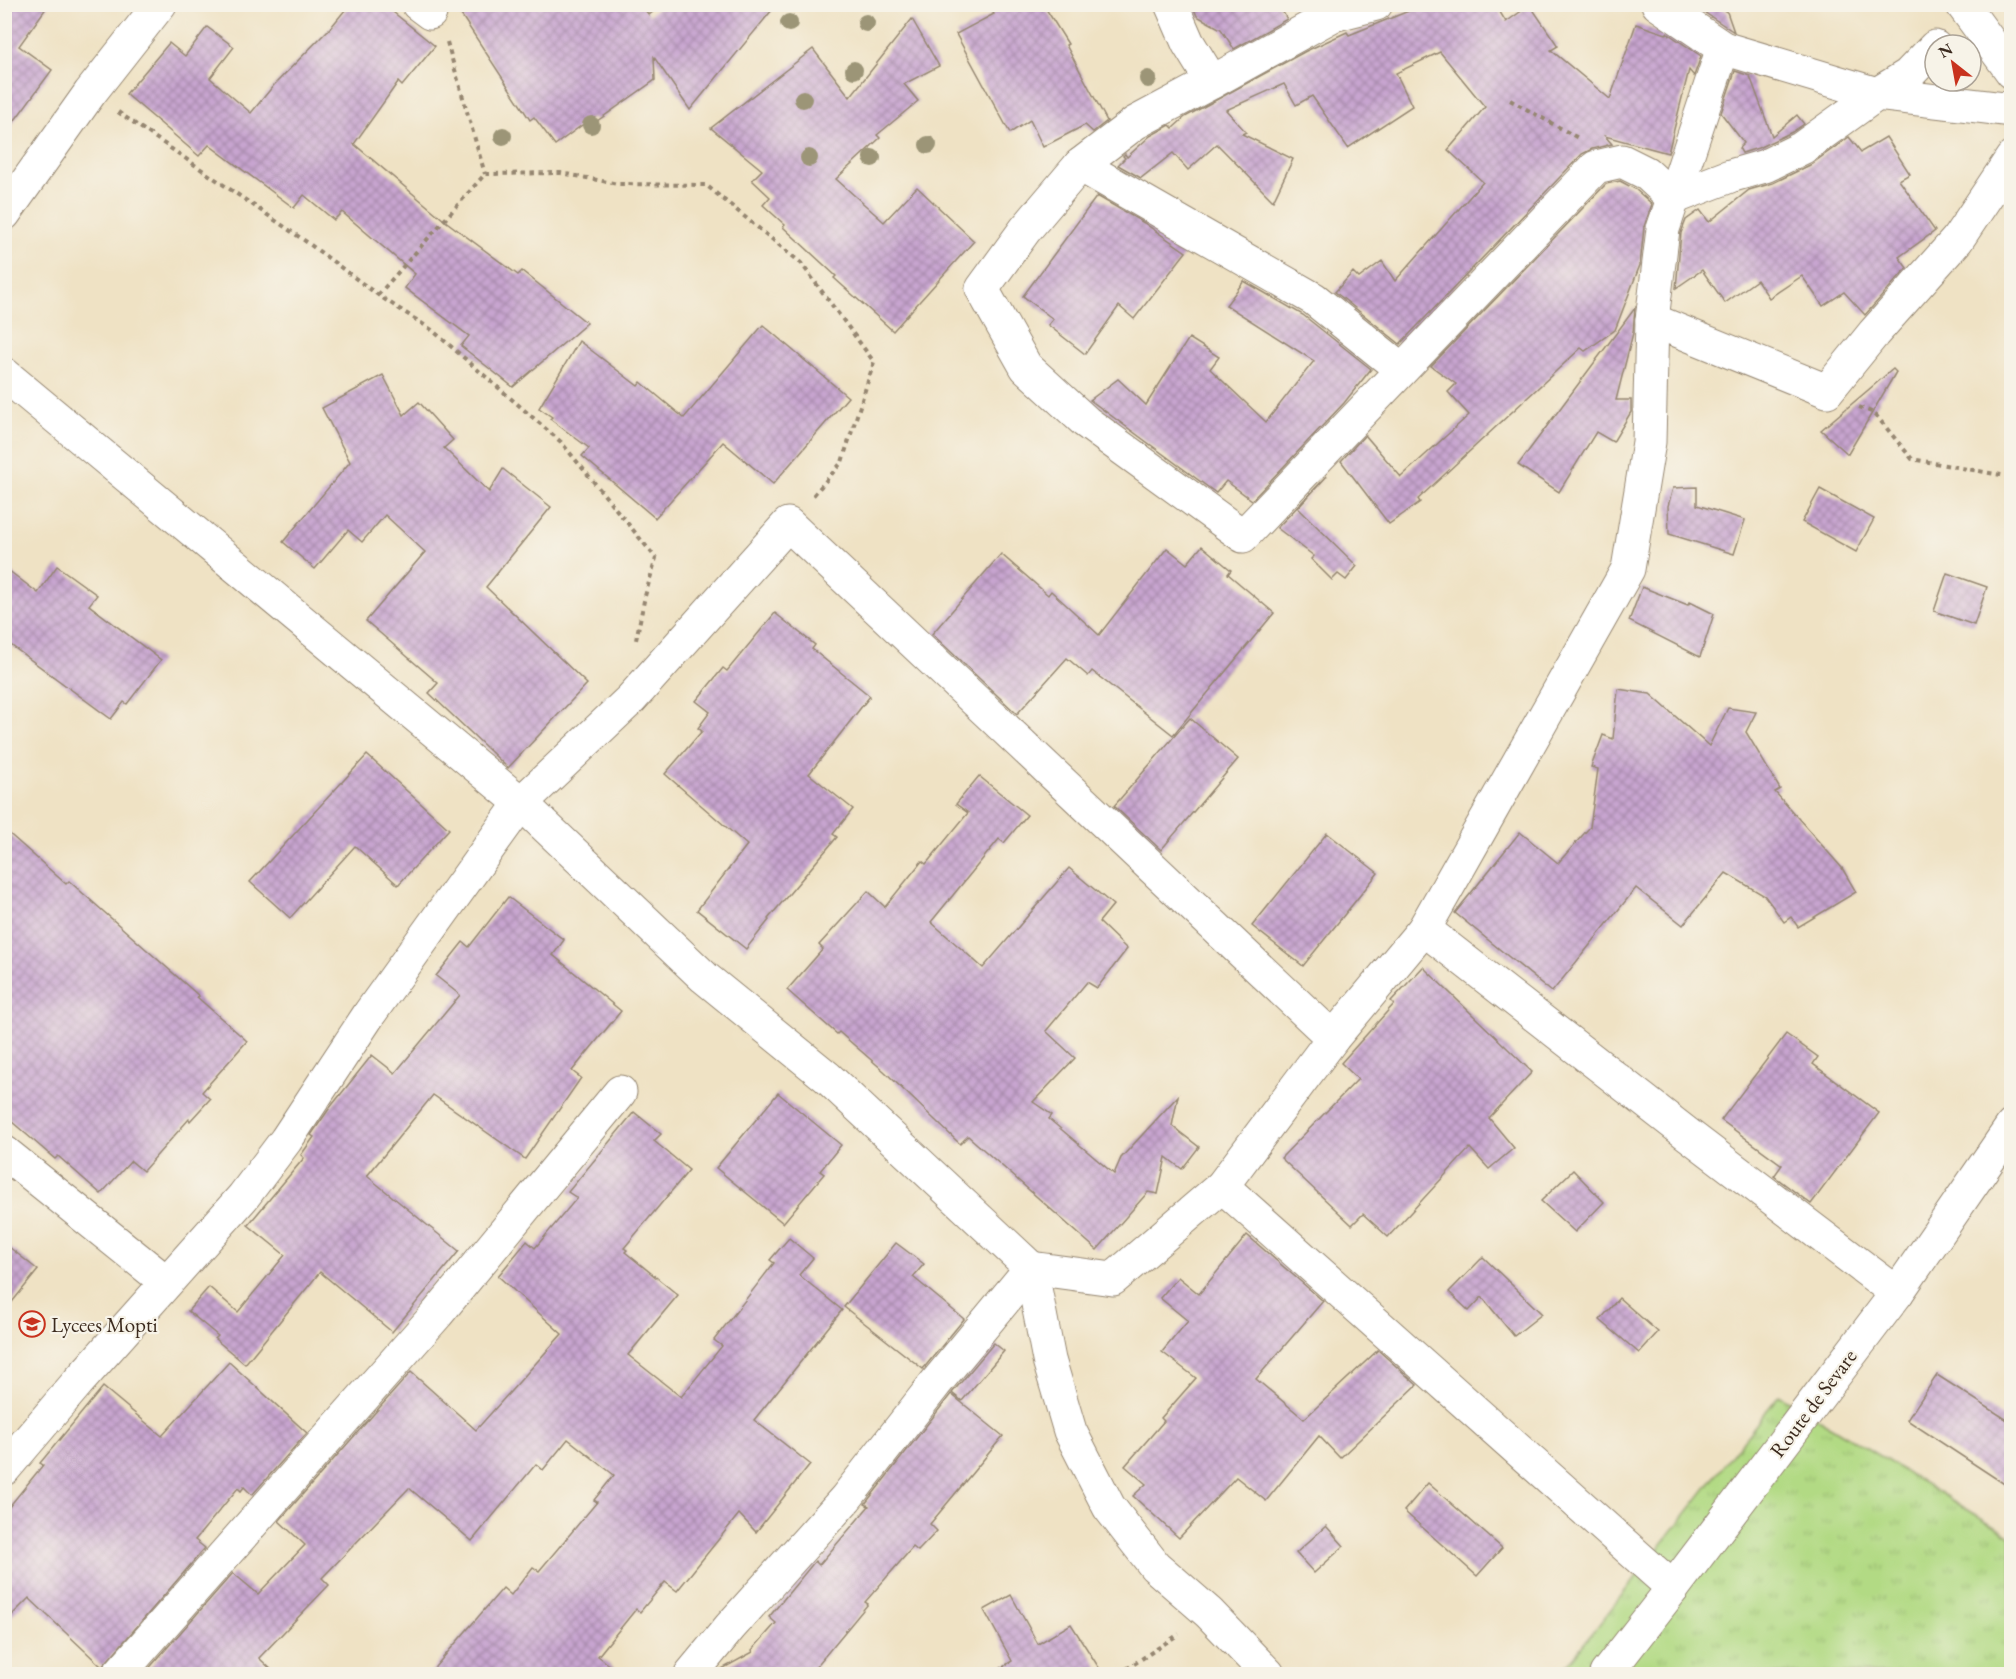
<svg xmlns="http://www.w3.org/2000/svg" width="2016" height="1679" viewBox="0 0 2016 1679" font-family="'EB Garamond',serif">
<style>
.grass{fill:url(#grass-tufts);stroke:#768251;stroke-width:1.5}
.building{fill:url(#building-cross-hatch)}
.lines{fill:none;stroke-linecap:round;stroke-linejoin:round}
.minor-casing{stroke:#958671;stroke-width:35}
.major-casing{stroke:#958671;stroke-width:35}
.path{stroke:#958671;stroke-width:4;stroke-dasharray:4.5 4.5;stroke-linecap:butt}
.minor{stroke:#fff;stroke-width:33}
.major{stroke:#fff;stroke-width:33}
.tree{fill:#9c9577}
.labels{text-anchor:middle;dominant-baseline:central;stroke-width:4.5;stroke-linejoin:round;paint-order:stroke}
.poi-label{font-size:21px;fill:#3b2a1e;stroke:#f7f3e8;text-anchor:start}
.street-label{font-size:21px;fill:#3b2a1e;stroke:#f7f3e8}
</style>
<defs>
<pattern id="grass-tufts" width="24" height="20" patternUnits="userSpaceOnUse" patternTransform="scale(1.5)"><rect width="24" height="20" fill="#b2da84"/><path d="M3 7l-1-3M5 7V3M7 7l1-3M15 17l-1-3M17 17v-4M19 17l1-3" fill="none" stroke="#9abb72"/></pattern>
<pattern id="building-cross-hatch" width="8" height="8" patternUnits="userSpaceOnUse" patternTransform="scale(1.5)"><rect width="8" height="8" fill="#c8a5d0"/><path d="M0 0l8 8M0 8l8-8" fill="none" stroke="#a487a8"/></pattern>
</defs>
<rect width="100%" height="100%" fill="#f7f3e8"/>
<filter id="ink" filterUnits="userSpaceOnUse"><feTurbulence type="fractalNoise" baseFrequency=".0167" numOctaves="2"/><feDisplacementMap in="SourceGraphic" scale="12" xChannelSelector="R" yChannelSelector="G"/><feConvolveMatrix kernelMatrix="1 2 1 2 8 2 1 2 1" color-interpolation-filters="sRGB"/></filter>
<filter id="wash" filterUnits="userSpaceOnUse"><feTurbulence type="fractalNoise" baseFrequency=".008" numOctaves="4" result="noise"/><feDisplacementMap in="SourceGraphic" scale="24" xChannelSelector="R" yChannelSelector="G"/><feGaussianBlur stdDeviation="1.35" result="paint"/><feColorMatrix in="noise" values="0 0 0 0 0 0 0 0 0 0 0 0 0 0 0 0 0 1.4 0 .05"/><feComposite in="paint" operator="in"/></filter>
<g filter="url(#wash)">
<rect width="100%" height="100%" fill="#efe2c4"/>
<path class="grass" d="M1779 1395 2011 1536V1674H1560Z"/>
<g id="blocks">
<g class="building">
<path d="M4 4H49L19 46 52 70 4 135Z"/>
<path d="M350 4H383L435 46 402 86 398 82 354 144 444 220 518 275 522 271 587 323 513 387 461 346 469 336 405 288 415 274 342 212 334 220 304 195 294 208 209 145 199 156 126 94 169 43 185 56 207 27 234 47 210 78 251 113 274 85 332 26Z"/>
<path d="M454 4H640L649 15 663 4H777L690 110 654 57 655 80 597 121 593 117 555 145 534 117 530 120Z"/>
<path d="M988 4H1043L1068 44 1066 45 1107 121 1093 132 1085 125 1043 147 1030 120 1010 133 956 34 994 14Z"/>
<path d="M1192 4H1278L1287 19 1234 49 1221 29 1197 16Z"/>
<path d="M1426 4H1495L1506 22 1530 5 1558 46 1551 50 1610 99 1636 24 1666 34 1667 33 1701 56 1694 76 1689 70 1668 153 1605 136 1612 144 1592 149 1582 154 1400 344 1335 292 1353 272 1359 278 1382 261 1395 281 1483 182 1448 150 1485 107 1440 52 1396 73 1412 106 1348 148 1312 96 1296 105 1284 84 1226 110 1246 132 1242 134 1293 159 1273 201 1217 144 1188 170 1173 153 1141 178 1118 165 1125 158 1123 156 1125 154 1127 157 1150 136 1170 125 1173 128 1185 117 1306 51 1347 32 1349 35Z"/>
<path d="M1692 4H1713L1727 12 1734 32Z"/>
<path d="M912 19 939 66 904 84 918 101 877 135 880 138 836 179 884 222 917 187 974 241 893 331 834 278 836 276 783 227 785 225 763 205 770 197 752 180 762 170 711 128 813 49 850 97Z"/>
<path d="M1735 71 1750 76 1772 136 1797 115 1804 124 1792 132 1758 148 1742 153 1739 148 1744 143 1721 113Z"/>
<path d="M1849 137 1861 152 1886 137 1910 174 1899 180 1935 231 1899 257 1907 268 1865 315 1844 292 1823 306 1802 276 1769 298 1757 280 1725 303 1702 270 1676 288 1681 233 1686 220 1700 210 1709 222 1749 190 1773 183 1810 165Z"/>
<path d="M1620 181 1635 189 1652 204 1644 227 1640 265 1615 330 1585 351 1581 348 1418 499 1420 502 1389 524 1341 461 1365 435 1401 477 1469 415 1448 392 1456 384 1431 366 1606 184Z"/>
<path d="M1097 196 1144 223 1186 252 1134 319 1119 306 1085 354 1048 325 1053 319 1023 296Z"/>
<path d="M1244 281 1303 315 1371 369 1344 403 1252 500 1226 481 1216 493 1090 400 1118 379 1146 405 1189 338 1219 357 1210 369 1266 422 1314 361 1226 305Z"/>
<path d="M1635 308 1633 333 1616 400H1631V412L1613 442 1596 432 1559 492 1518 465Z"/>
<path d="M763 325 848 397 773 484 723 442 655 518 582 456 589 448 550 419 552 417 539 408 579 341 638 386 641 382 684 418Z"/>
<path d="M1893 369 1896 372 1848 454 1821 430Z"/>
<path d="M383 375 404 415 419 402 453 440 444 448 489 492 503 469 551 507 486 587 587 684 508 768 429 693 438 683 366 621 425 552 385 515 362 542 348 530 315 569 283 542 350 462 322 408Z"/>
<path d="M1327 476 1298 508 1357 566 1346 580 1338 574 1332 580 1311 559 1314 556 1277 528Z"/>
<path d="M1697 487V505L1745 520 1734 554 1669 534 1668 506 1673 488Z"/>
<path d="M1820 489 1874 519 1856 552 1802 522Z"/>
<path d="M1202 546 1231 570 1228 574 1274 613 1173 735 1092 671 1088 676 1067 658 1017 714 932 634 1001 554 1048 595 1051 591 1099 635 1167 548 1187 564Z"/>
<path d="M57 566 97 595 89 605 161 660 127 704 124 702 111 719 4 640V567L38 593Z"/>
<path d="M1947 573 1987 587 1974 625 1934 611Z"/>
<path d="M1642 587 1688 605 1690 602 1714 614 1700 657 1629 621Z"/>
<path d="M775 613 815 645 812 649 870 696 809 774 853 809 833 834 837 837 768 919 769 920 746 949 697 910 747 845 665 774 702 731 698 728 710 712 696 701 723 668 727 671Z"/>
<path d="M1618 689 1650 694 1709 746 1728 708 1756 712 1746 732 1780 789 1775 792 1842 868 1856 892 1798 927 1791 917 1784 922 1765 896 1726 873 1683 925 1636 888 1552 992 1455 913 1520 832 1558 863 1590 827 1598 769 1591 767 1603 735 1613 739Z"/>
<path d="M1190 718 1238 759 1161 850 1114 806Z"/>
<path d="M367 755 449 829 398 885 355 846 290 918 250 882Z"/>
<path d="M979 776 1027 815 1004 843 999 839 931 922 983 968 1069 868 1113 905 1099 922 1127 949 1097 988 1087 982 1046 1031 1075 1058 1033 1102 1052 1115 1049 1119 1114 1174 1121 1158 1178 1096 1172 1126 1199 1147 1182 1169 1166 1157 1158 1194 1148 1192 1097 1250 968 1136 960 1144 884 1071 839 1032 837 1034 787 990 823 949 819 945 868 891 885 907 922 861 926 864 968 813 956 804Z"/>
<path d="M4 829 66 884 69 881 199 996 197 997 247 1041 202 1092 210 1099 190 1121 189 1119 143 1171 131 1161 101 1194 58 1156 55 1159 4 1115Z"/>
<path d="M1327 833 1378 873 1303 966 1252 926Z"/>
<path d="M508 897 564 940 553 955 621 1011 572 1071 581 1078 525 1159 433 1095 367 1176 459 1251 392 1332 320 1272 245 1364 215 1339 218 1336 188 1311 209 1287 238 1312 285 1255 248 1225 304 1158 301 1155 314 1137 311 1135 329 1109 372 1055 395 1073 460 995 436 976 463 942 469 947Z"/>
<path d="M1423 967 1532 1072 1489 1118 1514 1148 1489 1169 1470 1148 1388 1237 1363 1214 1352 1225 1281 1158 1358 1079 1341 1063 1394 1004 1391 1001Z"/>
<path d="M1786 1034 1818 1057 1813 1064 1879 1113 1811 1204 1774 1176 1782 1165 1721 1120Z"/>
<path d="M778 1093 841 1145 820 1171 824 1174 783 1223 716 1168Z"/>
<path d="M634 1112 661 1134 654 1141 689 1170 624 1248 627 1250 625 1252 678 1295 628 1355 681 1397 722 1346 714 1340 774 1263 770 1260 789 1238 813 1258 799 1275 842 1310 754 1420 810 1464 756 1532 739 1514 677 1591 665 1582 640 1612 636 1609 598 1656 621 1674H429L503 1588 511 1595 533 1567 539 1571 597 1502 594 1500 614 1475 568 1439 543 1470 536 1464 472 1541 409 1488 322 1578 329 1585 259 1658 276 1674H144L233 1573 258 1594 305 1545 279 1521 411 1372 476 1430 562 1334 498 1276 527 1241 535 1248 577 1198 568 1192Z"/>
<path d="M1573 1170 1604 1202 1575 1232 1541 1201Z"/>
<path d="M1247 1235 1323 1301 1256 1379 1304 1419 1378 1350 1417 1385 1340 1458 1319 1436 1266 1501 1236 1477 1179 1538 1133 1496 1146 1484 1125 1466 1164 1421 1161 1418 1196 1378 1162 1352 1188 1321 1160 1298 1178 1277 1199 1294Z"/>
<path d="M4 1243 38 1270 4 1312Z"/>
<path d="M896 1243 924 1264 913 1277 964 1319 923 1369 844 1307Z"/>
<path d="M1483 1257 1542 1314 1514 1336 1482 1297 1469 1311 1449 1292Z"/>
<path d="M1619 1298 1658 1332 1639 1353 1600 1320Z"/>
<path d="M994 1343 1004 1351 962 1401 952 1393Z"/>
<path d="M229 1362 307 1433 252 1495 244 1487 241 1491 238 1488 195 1540 205 1548 102 1667 29 1598 4 1623V1513L43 1465 40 1463 103 1387 162 1436Z"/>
<path d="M1937 1375 2012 1423V1489L1907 1420Z"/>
<path d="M951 1394 1003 1436 930 1524 937 1531 918 1551 913 1547 865 1602 868 1604 810 1674H715L718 1671 753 1652 752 1650 776 1623 769 1617 815 1561 819 1565 869 1506 865 1504Z"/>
<path d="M1428 1483 1502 1548 1477 1576 1404 1511Z"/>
<path d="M1326 1526 1344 1546 1314 1573 1296 1553Z"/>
<path d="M1011 1595 1038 1644 1071 1624 1103 1674H992L1012 1661 984 1610Z"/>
</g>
</g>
</g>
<g filter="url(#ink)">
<use href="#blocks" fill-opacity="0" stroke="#958671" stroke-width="1.5"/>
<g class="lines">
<g class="minor-casing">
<g id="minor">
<path d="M418 4 430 13"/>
<path d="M1171 4 1188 43 1212 82"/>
<path d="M1376 4 1333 15 1212 82 1135 123 1080 165 1025 230 982 289 1026 367 1086 422 1243 536 1596 167 1622 161 1646 173 1673 198 1730 176 1765 166 1802 148 1877 94 1908 75 1935 47"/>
<path d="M1658 4 1723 48 1877 94 2012 110"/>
<path d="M1962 4 2012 72"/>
<path d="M1080 165 1314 299 1401 369"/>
<path d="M4 214 90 93 160 4"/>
<path d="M1652 320 1827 391 1874 333 1957 240 2012 158"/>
<path d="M4 374 521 803 704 977 827 1077 1031 1268 1049 1360 1070 1431 1109 1507 1155 1566 1209 1613 1268 1674"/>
<path d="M1424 929 1686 1133 1897 1293"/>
<path d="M4 1152 166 1282"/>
<path d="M1222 1186 1673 1588"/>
<path d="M4 1469 78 1382 243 1197 286 1140 370 1013 521 803 631 699 788 524 1333 1038"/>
<path d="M119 1674 437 1314 620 1092"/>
<path d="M691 1674 730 1627 846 1498 935 1384 1031 1268 1113 1279 1222 1186 1333 1038 1424 929 1628 569 1649 442 1652 320 1663 229 1723 48"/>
</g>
</g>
<g class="major-casing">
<path id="major" d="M1606 1674 1673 1588 1897 1293 2012 1126"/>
</g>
<g class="path">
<path d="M447 42 485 174"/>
<path d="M1510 100 1578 138"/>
<path d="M118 112 308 243 378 295 432 330 561 442 656 558 645 596 636 640"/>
<path d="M378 295 485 174 561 173 618 184 706 185 801 263 874 362 842 462 811 498"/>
<path d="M1859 407 1874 413 1912 459 2012 477"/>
<path d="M1119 1674 1179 1634"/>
</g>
<use href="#minor" class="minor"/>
<use href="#major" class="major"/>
</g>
<g class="tree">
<circle cx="789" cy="23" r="9"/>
<circle cx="866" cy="23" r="9"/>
<circle cx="854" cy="70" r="9"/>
<circle cx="1148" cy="79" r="9"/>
<circle cx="803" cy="99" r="9"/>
<circle cx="591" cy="125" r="9"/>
<circle cx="503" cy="136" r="9"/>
<circle cx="928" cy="145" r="9"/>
<circle cx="809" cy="158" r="9"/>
<circle cx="872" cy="158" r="9"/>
</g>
</g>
<defs>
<g id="school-ring" transform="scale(1.35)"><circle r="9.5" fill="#f7f3e8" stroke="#c8321e" stroke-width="1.5"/><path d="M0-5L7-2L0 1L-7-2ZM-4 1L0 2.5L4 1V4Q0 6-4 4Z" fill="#c8321e"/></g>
</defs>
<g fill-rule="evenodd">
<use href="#school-ring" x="32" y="1324"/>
</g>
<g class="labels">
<g class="poi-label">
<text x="51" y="1324">Lycees Mopti</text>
</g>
<g class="street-label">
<text transform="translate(1813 1403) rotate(-53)">Route de Sevare</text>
</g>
</g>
<rect width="2016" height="1679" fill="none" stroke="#f7f3e8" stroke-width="24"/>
<g transform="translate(1953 63) rotate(329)"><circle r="28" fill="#f7f3e8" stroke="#aca397" stroke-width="1.5"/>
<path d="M0-4.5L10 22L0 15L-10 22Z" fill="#c8321e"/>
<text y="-9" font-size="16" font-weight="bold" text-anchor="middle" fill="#3b2a1e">N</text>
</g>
</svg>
